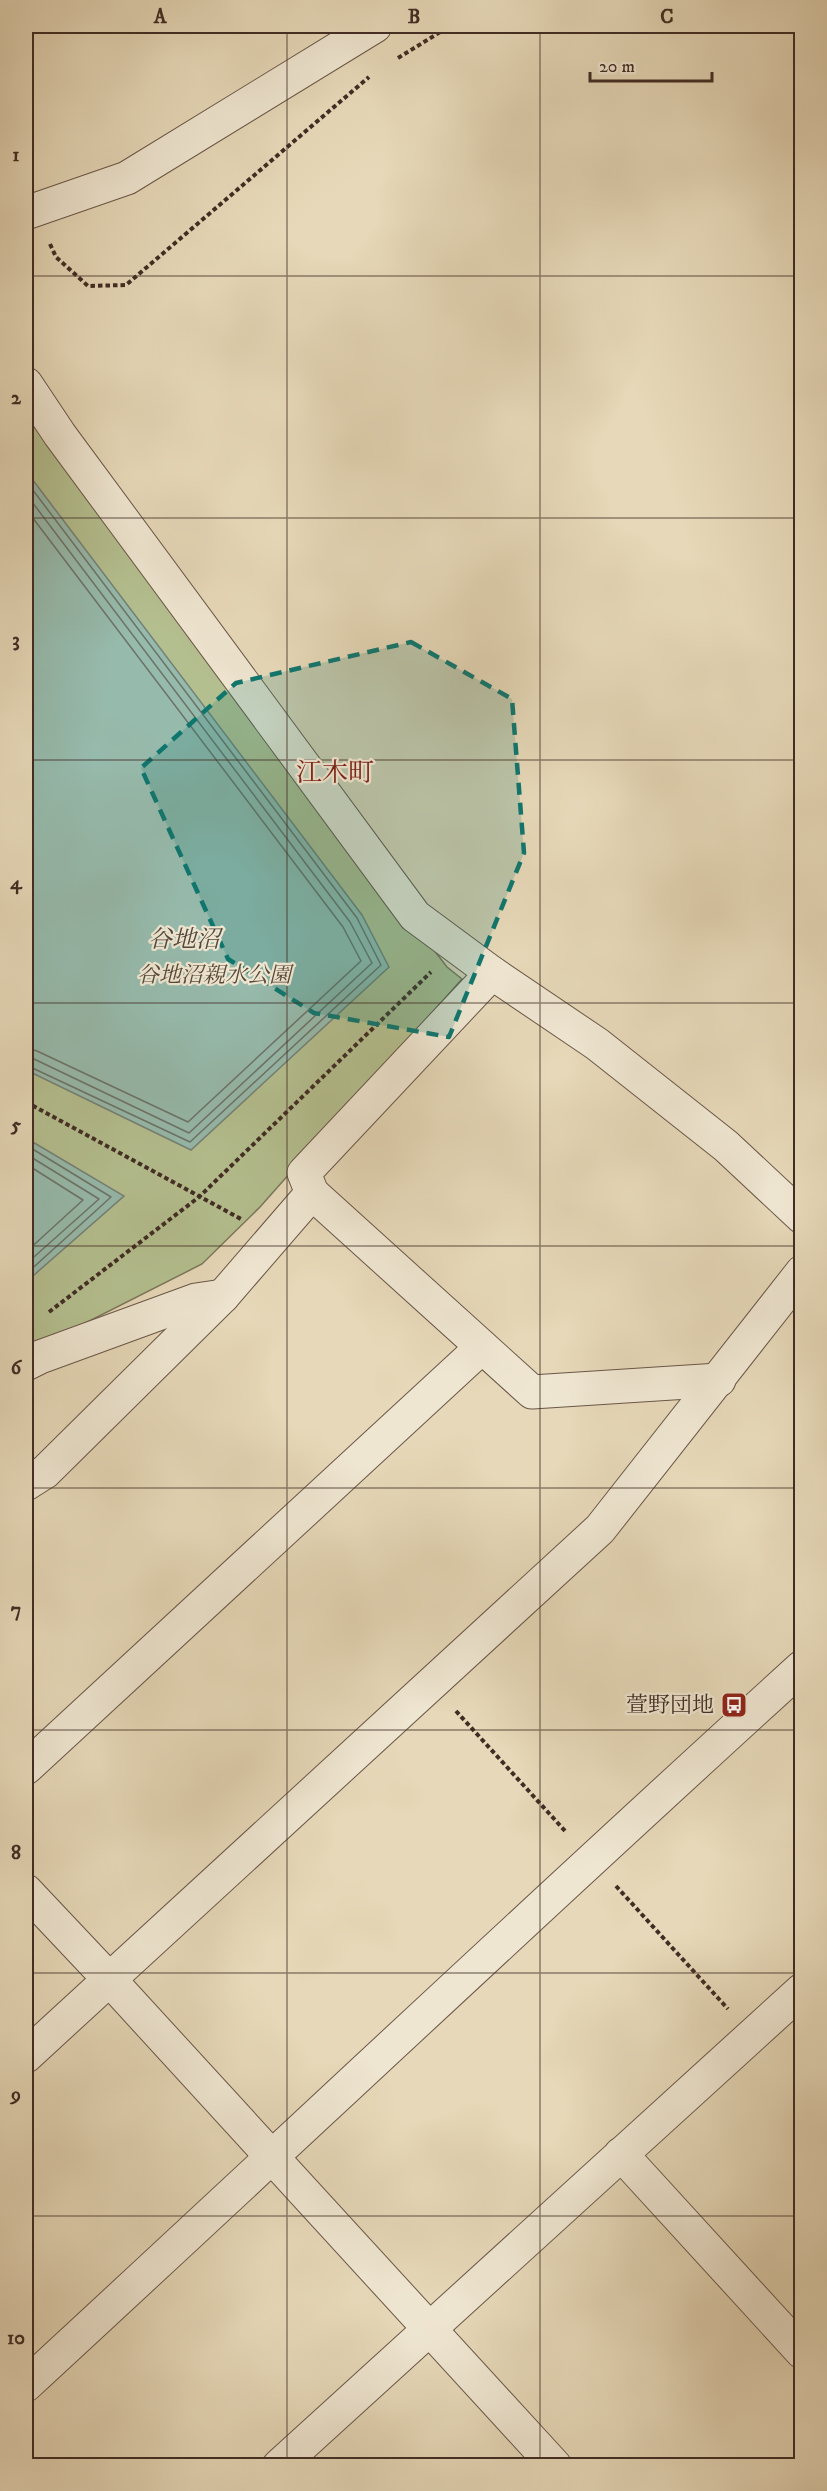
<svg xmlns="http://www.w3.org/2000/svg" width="827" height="2491" viewBox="0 0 827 2491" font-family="'IM FELL DW Pica','Noto Serif JP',serif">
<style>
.green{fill:#b4bf8f;stroke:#7a765a;stroke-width:1.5}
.water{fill:#96baac;stroke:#748176;stroke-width:1.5}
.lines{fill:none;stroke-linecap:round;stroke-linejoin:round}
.shore{stroke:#6b7368;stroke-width:1.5}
.minor-casing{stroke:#6a5749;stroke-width:35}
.path{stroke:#402c24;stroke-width:4;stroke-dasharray:4.5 3;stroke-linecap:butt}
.minor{stroke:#efe6d1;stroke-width:33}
.marked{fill:#0f766e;fill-opacity:0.2;stroke:#0f766e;stroke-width:4.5;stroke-dasharray:12 8;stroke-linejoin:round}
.grid{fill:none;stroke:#402c24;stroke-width:1.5;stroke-opacity:0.55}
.labels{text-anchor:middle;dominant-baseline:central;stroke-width:4.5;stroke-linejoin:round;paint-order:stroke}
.park-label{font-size:22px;font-style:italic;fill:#574939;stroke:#efe6d1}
.poi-label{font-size:22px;fill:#402c24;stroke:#efe6d1;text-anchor:end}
.water-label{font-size:24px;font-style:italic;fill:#51483f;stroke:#efe6d1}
.quarter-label{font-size:26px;fill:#7a1f14;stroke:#efe6d1}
.neatline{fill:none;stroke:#402c24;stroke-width:2}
.grid-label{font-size:20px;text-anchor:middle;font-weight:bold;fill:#402c24}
</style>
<rect width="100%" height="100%" fill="#e6d8b8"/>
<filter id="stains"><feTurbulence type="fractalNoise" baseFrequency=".00333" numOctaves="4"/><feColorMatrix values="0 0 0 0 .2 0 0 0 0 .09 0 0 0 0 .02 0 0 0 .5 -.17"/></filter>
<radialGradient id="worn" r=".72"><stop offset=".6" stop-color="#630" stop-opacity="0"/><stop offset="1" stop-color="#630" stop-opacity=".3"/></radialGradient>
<path class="green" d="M26 411 157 593 447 967 462 979 260 1207 202 1264 26 1353Z"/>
<g class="water">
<path d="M26 471 362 915 389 967 191 1150 26 1070Z"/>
<path d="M26 1138 124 1196 26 1282Z"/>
</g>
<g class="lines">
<g class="shore">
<path d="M26 481 357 918 381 965 190 1142 26 1065"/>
<path d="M26 494 350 922 372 963 189 1133 34 1059 26 1057"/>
<path d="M26 509 343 927 361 961 188 1122 37 1051 26 1048"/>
<path d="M26 1145 111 1197 26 1274"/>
<path d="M26 1154 99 1199 26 1264"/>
<path d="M26 1164 83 1200 26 1252"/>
</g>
<g class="minor-casing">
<g id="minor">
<path d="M26 213 127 178 375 26"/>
<path d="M26 384 60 435 415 916 492 973 597 1044 726 1146 802 1217"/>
<path d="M492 973 304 1173 312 1193 532 1392 719 1380"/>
<path d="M26 1364 40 1357 196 1300 223 1296"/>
<path d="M26 1484 45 1472 223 1296 312 1193"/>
<path d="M26 1768 482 1347"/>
<path d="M26 1891 109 1979 555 2466"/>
<path d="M26 2056 600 1529 802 1272"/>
<path d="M621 2154 802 2352"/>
<path d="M26 2385C285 2146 541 1904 802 1667"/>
<path d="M279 2466 802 1990"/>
</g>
</g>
<g class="path">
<path d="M398 58 450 26"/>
<path d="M50 244 56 257 88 286 126 285 369 77"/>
<path d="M26 1102 241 1219"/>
<path d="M49 1312 199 1197 431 972"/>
<path d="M456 1711 566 1832"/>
<path d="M616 1886 728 2009"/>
</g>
<use href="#minor" class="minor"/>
</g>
<path class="marked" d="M411 642 512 699 524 853 449 1037 314 1013 228 959 141 768 236 683Z"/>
<path class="grid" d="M287 26V2466M540 26V2466M26 276H802M26 518H802M26 760H802M26 1003H802M26 1246H802M26 1488H802M26 1730H802M26 1973H802M26 2216H802"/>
<defs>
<g id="bus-square" transform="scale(1.35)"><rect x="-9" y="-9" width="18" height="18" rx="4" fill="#8f2418" stroke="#efe6d1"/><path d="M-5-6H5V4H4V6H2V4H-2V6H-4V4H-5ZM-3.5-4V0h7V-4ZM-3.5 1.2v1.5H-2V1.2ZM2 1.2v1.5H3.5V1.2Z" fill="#fff"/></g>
</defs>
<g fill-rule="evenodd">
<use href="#bus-square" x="734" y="1705"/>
</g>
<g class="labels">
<g class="park-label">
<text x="214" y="975">谷地沼親水公園</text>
</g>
<g class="poi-label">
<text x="714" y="1705">萱野団地</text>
</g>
<g class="water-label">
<text x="184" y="940">谷地沼</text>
</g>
<g class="quarter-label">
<text x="335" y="773">江木町</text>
</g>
</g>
<rect width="827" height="2491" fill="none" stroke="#e6d8b8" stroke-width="66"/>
<path d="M590 72v9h122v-9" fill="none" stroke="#402c24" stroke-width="3"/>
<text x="599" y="72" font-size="18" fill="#402c24" stroke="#efe6d1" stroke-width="4.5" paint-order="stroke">20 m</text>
<rect x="33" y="33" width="761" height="2425" class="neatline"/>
<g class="grid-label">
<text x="160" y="23">A</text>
<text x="414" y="23">B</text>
<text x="667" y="23">C</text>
<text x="16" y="161">1</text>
<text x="16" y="404">2</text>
<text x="16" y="646">3</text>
<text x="16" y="889">4</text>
<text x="16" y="1131">5</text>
<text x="16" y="1374">6</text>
<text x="16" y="1616">7</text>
<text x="16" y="1859">8</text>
<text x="16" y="2101">9</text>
<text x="16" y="2344">10</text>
</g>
<rect width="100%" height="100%" filter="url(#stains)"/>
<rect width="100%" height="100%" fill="url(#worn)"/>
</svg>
